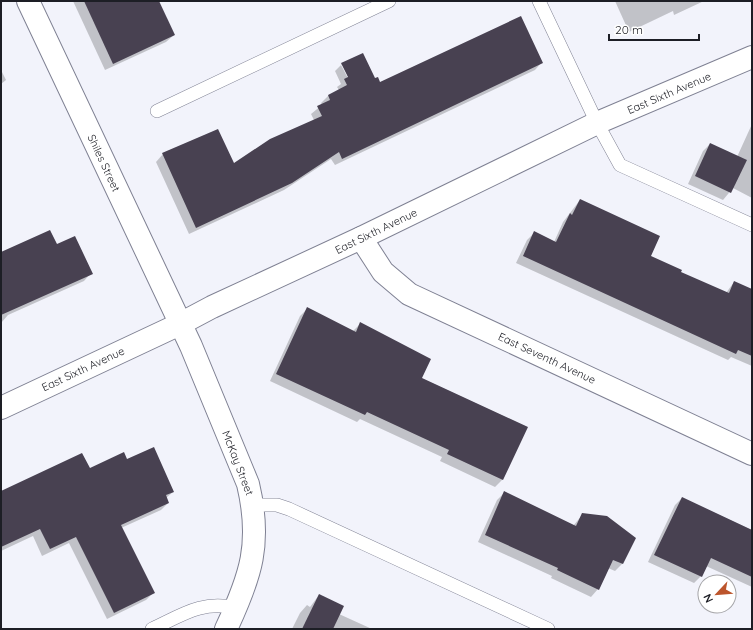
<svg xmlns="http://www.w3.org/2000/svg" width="753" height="630" viewBox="0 0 753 630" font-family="Quicksand,sans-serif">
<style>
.shadow{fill:#0003;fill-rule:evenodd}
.building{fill:#484151}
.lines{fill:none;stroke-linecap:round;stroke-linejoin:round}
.lane-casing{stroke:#7f8193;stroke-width:14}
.street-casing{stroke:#7f8193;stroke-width:24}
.lane{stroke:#fff;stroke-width:13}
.street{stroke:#fff;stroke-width:22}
.labels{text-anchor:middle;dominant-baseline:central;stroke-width:4;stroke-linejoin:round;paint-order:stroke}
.street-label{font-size:11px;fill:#1d1e25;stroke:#fff}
</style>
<rect width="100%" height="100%" fill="#f2f3fb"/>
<g class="shadow">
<path d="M73 1H158L174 35 166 42 105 70Z"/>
<path d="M615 1H704L674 15 673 11 629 32Z"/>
<path d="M542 62 535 70 335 165 331 159 284 190 189 234 156 162 163 154 233 164 314 120 311 114 322 105 321 103 328 96 339 90 337 87 341 84 335 71 342 64 380 83ZM341 65H344L351 81 350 82Z"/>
<path d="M1 70 6 80 1 84Z"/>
<path d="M752 124V198L733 188 723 200 688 184 703 151 710 144 737 157Z"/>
<path d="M580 200 650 256 680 273 726 293 734 282 752 290V366L731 357 728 360 516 263 527 240 534 233 554 242 563 222Z"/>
<path d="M56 246 91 273 84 281 8 315 1 323V254Z"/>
<path d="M307 309 353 331 361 323 421 378 527 427 502 480 495 487 440 461 442 457 360 419 357 422 270 381 300 316Z"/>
<path d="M126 460 173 492 166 498 168 503 161 510 121 528 153 593 146 600 107 619 69 543 42 556 33 536 1 551V499L89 469Z"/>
<path d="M504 493 573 526 583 514 635 538 622 564 615 571 608 568 598 589 591 597 551 578 552 576 478 542 497 500Z"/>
<path d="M682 498 752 530V587L706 566 701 576 694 583 648 562 675 505Z"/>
<path d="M319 595 339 614 372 629H292L300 613 307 605 310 607Z"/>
</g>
<g class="building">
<path d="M84 1H159L175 35 113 64Z"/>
<path d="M521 16 543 63 342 159 339 152 292 183 196 228 162 153 218 129 234 163 270 139 322 116 317 106 330 100 328 95 347 85 344 79 348 77 341 63 363 53 375 78 378 77 380 82Z"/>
<path d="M710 143 747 160 731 193 695 176Z"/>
<path d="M580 199 660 236 651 256 682 270 681 272 729 293 734 281 752 289V356L738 350 736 354 523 256 534 231 556 242 570 213 572 215Z"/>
<path d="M50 230 57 244 75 236 93 274 1 315V252Z"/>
<path d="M307 307 356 332 360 322 431 359 422 378 528 427 503 480 447 454 449 450 367 412 365 415 276 374Z"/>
<path d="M154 447 174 492 166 495 169 503 121 525 155 593 114 613 76 537 50 549 40 529 1 547V491L82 453 90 468 124 452 127 459Z"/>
<path d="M504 491 576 526 582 513 607 516 636 538 623 564 613 560 599 590 557 570 558 568 485 535Z"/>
<path d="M682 497 752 530V577L711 558 702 577 654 555Z"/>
<path d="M319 594 344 606 333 629H302Z"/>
</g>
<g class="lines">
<g class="lane-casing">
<g id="lane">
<path d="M539 1 597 123 620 165 752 225"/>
<path d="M157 111 389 1"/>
<path d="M253 505H277L289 509 548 629"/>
<path d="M152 629C182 615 202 600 236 608"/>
</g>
</g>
<g class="street-casing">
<g id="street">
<path d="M28 1 191 346 248 484C262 543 251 576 226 629"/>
<path d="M361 238 383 272 409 294 752 454"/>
<path d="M1 408 180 324 212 307 361 238 597 123 752 57"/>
</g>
</g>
<use href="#lane" class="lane"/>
<use href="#street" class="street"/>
</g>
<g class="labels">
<g class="street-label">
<text transform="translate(669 93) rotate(-23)">East Sixth Avenue</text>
<text transform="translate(104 163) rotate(65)">Shiles Street</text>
<text transform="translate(376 231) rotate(-26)">East Sixth Avenue</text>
<text transform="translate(547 358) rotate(25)">East Seventh Avenue</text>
<text transform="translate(83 369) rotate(-25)">East Sixth Avenue</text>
<text transform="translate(238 463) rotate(69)">McKay Street</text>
</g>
</g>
<rect width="753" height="630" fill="none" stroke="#1d1e25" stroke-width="4"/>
<g transform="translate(717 594) rotate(244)"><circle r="19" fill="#ffffff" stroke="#a5a5a8"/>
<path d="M0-3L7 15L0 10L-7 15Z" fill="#bc552c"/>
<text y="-6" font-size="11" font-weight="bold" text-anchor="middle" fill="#1d1e25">N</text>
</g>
<path d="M609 34v6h90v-6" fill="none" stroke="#1d1e25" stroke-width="2"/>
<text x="615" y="34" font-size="12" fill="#1d1e25" stroke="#ffffff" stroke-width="3" paint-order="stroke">20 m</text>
</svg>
